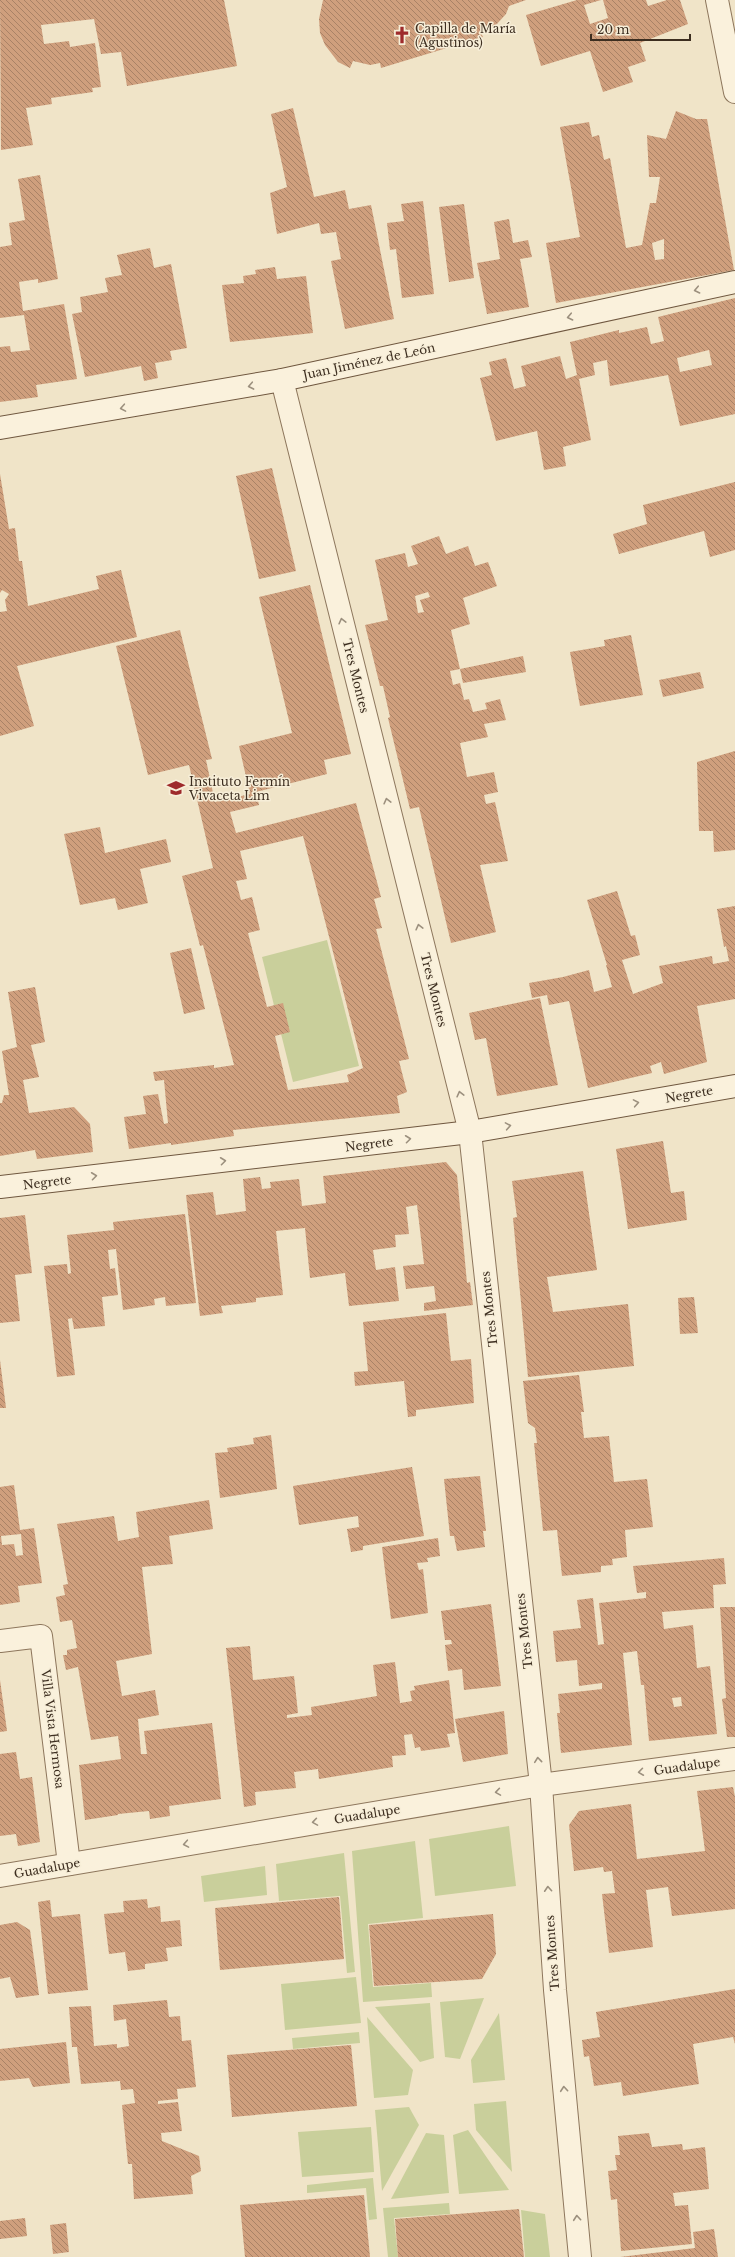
<svg xmlns="http://www.w3.org/2000/svg" width="735" height="2257" viewBox="0 0 735 2257" font-family="'Libre Baskerville',serif">
<style>
.green{fill:#c9cf9b}
.building{fill:url(#building-back-hatch);fill-rule:evenodd}
.lines{fill:none;stroke-linecap:round;stroke-linejoin:round}
.minor-casing{stroke:#8d765c;stroke-width:24}
.tertiary-casing{stroke:#8d765c;stroke-width:24}
.secondary-casing{stroke:#6f573f;stroke-width:24}
.minor{stroke:#faf1dc;stroke-width:22}
.tertiary{stroke:#faf1dc;stroke-width:22}
.secondary{stroke:#faf1dc;stroke-width:22}
.oneway{stroke:#9c907e}
.labels{text-anchor:middle;dominant-baseline:central;stroke-width:3;stroke-linejoin:round;paint-order:stroke}
.poi-label{font-size:12px;fill:#3d2e20;stroke:#f7eed8;text-anchor:start}
.street-label{font-size:12px;fill:#3d2e20;stroke:#f7eed8}
</style>
<defs>
<pattern id="building-back-hatch" width="6" height="6" patternUnits="userSpaceOnUse"><rect width="6" height="6" fill="#cf9f7d"/><path d="M-1 5l2 2M0 0l6 6M5-1l2 2" fill="none" stroke="#a98266"/></pattern>
</defs>
<rect width="100%" height="100%" fill="#f0e4c8"/>
<g class="green">
<path d="M327 940 359 1066 293 1082 262 957Z"/>
<path d="M509 1826 516 1886 435 1896 429 1839Z"/>
<path d="M415 1841 423 1918 368 1924 373 1987 431 1983 432 1997 363 2002 352 1851Z"/>
<path d="M344 1853 355 1972 347 1973 340 1896 279 1901 276 1864Z"/>
<path d="M265 1866 267 1895 204 1902 201 1876Z"/>
<path d="M356 1977 361 2023 285 2030 281 1984Z"/>
<path d="M484 1998 460 2059 445 2057 440 2002Z"/>
<path d="M430 2003 434 2058 420 2062 375 2007Z"/>
<path d="M499 2013 505 2080 473 2083 471 2060Z"/>
<path d="M367 2017 413 2070 408 2095 374 2098Z"/>
<path d="M359 2032 360 2043 293 2049 292 2038Z"/>
<path d="M506 2101 512 2172 476 2130 474 2104Z"/>
<path d="M409 2107 419 2125 382 2191 375 2110Z"/>
<path d="M371 2127 374 2172 302 2177 298 2132Z"/>
<path d="M468 2130 509 2190 459 2194 453 2135Z"/>
<path d="M426 2133 444 2135 449 2193 391 2199Z"/>
<path d="M373 2178 377 2219 369 2220 366 2188 307 2193V2185Z"/>
<path d="M449 2203 450 2214 394 2218 398 2257H388L383 2208Z"/>
<path d="M521 2210 545 2214 550 2257H525Z"/>
</g>
<g class="building">
<path d="M0 0H224L237 66 127 86 121 52 101 54 94 19 41 25 44 44 69 41 70 47 95 43 101 87 92 88 93 92 51 98 52 104 26 108 33 145 1 150Z"/>
<path d="M323 0H526L509 6 506 14 496 25 481 33 483 37 381 68 380 63 370 65 353 61 350 68 338 62 325 45 320 33 319 19Z"/>
<path d="M577 0H601L584 5 590 24 608 18 603 0H646L648 6 667 0H680L688 24 640 43 646 61 628 67 633 82 603 92 590 51 541 66 526 15Z"/>
<path d="M293 108 314 197 345 190 349 209 371 205 394 319 345 329 331 261 341 259 336 232 321 234 319 223 277 234 270 193 287 187 271 114Z"/>
<path d="M676 111 696 119H707L734 270 556 303 546 243 580 237 560 127 589 122 592 137 599 135 604 160 610 158 626 248 642 245 650 203H656L660 177H649L647 135 666 139ZM664 239V259L655 260 652 243Z"/>
<path d="M40 175 58 279 38 283V279L19 282 23 311 64 304 77 379 36 385 38 397 0 402V347L10 346 11 352 30 350 24 315 0 318V247L12 245 9 223 25 220 18 179Z"/>
<path d="M423 201 434 294 402 298 396 249 390 250 387 223 404 221 401 204Z"/>
<path d="M464 204 474 278 449 282 439 207Z"/>
<path d="M509 219 513 243 528 240 532 257 520 259 529 307 487 314 477 263 500 259 494 222Z"/>
<path d="M150 248 154 268 171 264 187 348 170 351 172 360 155 363 158 378 144 381 141 366 85 377 72 314 82 312 80 297 108 292 105 278 122 275 117 255Z"/>
<path d="M275 267 277 279 306 276 313 333 230 342 222 285 244 283 243 276 256 274 255 270Z"/>
<path d="M735 298V414L680 426 668 375 610 386 607 360 593 363 595 375 579 379 591 440 563 447 566 466 544 470 537 431 496 441 480 378 492 375 489 362 506 358 514 389 526 386 521 366 560 356 566 379 577 375 570 342 619 330V333L647 327 651 344 664 341 658 317ZM709 350 712 365 680 372 677 358Z"/>
<path d="M272 468 296 571 259 579 236 476Z"/>
<path d="M0 474 9 529 15 528 19 561H22L28 606 99 589 96 576 121 570 137 637 17 666 34 726 0 736V612L7 611 5 600 9 594 2 590 0 593Z"/>
<path d="M735 482V550L710 557 704 531 619 554 613 534 647 524 643 505Z"/>
<path d="M439 536 446 554 468 546 475 566 488 562 497 586 463 598 470 624 451 630 460 669 450 671 453 685 460 683 464 700 469 699 473 712 487 709 485 703 500 699 506 720 484 724 488 737 460 743 467 777 494 772 498 792 484 795 486 804 495 802 508 861 480 865 496 932 451 943 419 807 410 809 388 718 390 717 383 686H380L365 625 388 620 375 560 405 553 408 567 418 564 411 546ZM428 592 430 597 420 600 424 612 418 613 415 596Z"/>
<path d="M310 585 351 754 324 760 327 774 256 792 259 805 230 812 236 833 356 803 381 897 374 899 382 928 376 929 409 1059 399 1061 407 1092 397 1096 400 1113 233 1130 234 1136 171 1145V1143L129 1149 124 1117 146 1114 143 1096 158 1094 164 1124 168 1123 164 1080 155 1081 153 1072 214 1065V1068L234 1065 203 945 200 946 182 876 213 868 189 765 148 775 116 646 180 630 212 759 206 760 215 802 250 794 239 746 292 733 259 597ZM303 836 363 1068 347 1075 349 1082 288 1090 275 1036 290 1032 283 1003 267 1007 248 933 260 930 252 897 241 900 236 881 247 879 240 851Z"/>
<path d="M631 635 643 695 580 706 570 652 605 646 604 640Z"/>
<path d="M523 656 526 672 463 683 460 669Z"/>
<path d="M700 672 704 688 663 697 659 680Z"/>
<path d="M735 751V850L714 852 713 831H699L697 762Z"/>
<path d="M100 827 105 853 166 839 171 862 140 869 148 903 118 910 115 898 80 905 64 834Z"/>
<path d="M617 891 631 936 635 935 640 955 622 960 633 994 663 983 659 966 712 956 713 964 729 961 726 946 724 947 717 909 735 906V999L697 1006 707 1062 664 1074 661 1062 650 1066 652 1073 588 1088 569 1001 549 1005 547 995 532 998 529 983 563 977 589 970 594 992 612 987 606 965H607L587 900Z"/>
<path d="M191 948 205 1009 184 1014 170 953Z"/>
<path d="M35 987 45 1042 31 1045 39 1077 23 1080 29 1113 74 1107 90 1124 93 1152 37 1159 35 1150 0 1156V1103H2L4 1095H9L2 1051 17 1047 8 992Z"/>
<path d="M540 998 558 1085 497 1096 486 1038 475 1040 469 1013Z"/>
<path d="M663 1141 671 1193 684 1191 687 1220 628 1229 616 1149Z"/>
<path d="M446 1162 457 1175 467 1283 470 1282 473 1305 424 1311V1303L436 1301 434 1286 406 1289 403 1266 424 1264 417 1205 406 1207 409 1234 395 1235 396 1247 373 1250 376 1270 395 1267 399 1301 349 1306 345 1273 310 1278 305 1228 276 1231 283 1295 256 1298V1302L221 1306 223 1313 200 1316 186 1195 213 1192 216 1215 246 1211 243 1179 260 1177 262 1189 271 1188 270 1182 299 1179 302 1206 326 1203 323 1176Z"/>
<path d="M583 1171 597 1270 547 1277 553 1312 628 1304 634 1366 528 1377 513 1218 517 1217 512 1181Z"/>
<path d="M185 1214 196 1303 166 1306 165 1297 154 1299 155 1305 123 1310 116 1249 108 1250 110 1269 115 1268 118 1295 102 1297 105 1326 74 1329 72 1318 68 1319 75 1375 57 1377 44 1266 67 1264 68 1274 71 1273 67 1235 114 1230 113 1222Z"/>
<path d="M25 1215 32 1273 15 1275 20 1321 0 1323V1218Z"/>
<path d="M694 1297 698 1333 680 1334 678 1298Z"/>
<path d="M446 1313 451 1361 471 1359 474 1403 416 1410V1416L408 1417 404 1381 355 1386 354 1372 368 1371 363 1322Z"/>
<path d="M0 1360 6 1408H0Z"/>
<path d="M579 1375 584 1412H581L584 1438 609 1436 614 1482 647 1479 653 1527 625 1530 627 1557 612 1559 613 1565 601 1566V1572L562 1576 557 1530 543 1531 534 1443H537L535 1428 528 1423 523 1381Z"/>
<path d="M271 1435 277 1489 220 1498 215 1453 228 1452 227 1448 254 1444 253 1438Z"/>
<path d="M412 1467 424 1536 363 1546V1550L351 1552 347 1529 359 1527 358 1516 299 1525 293 1486Z"/>
<path d="M480 1476 486 1531H483L485 1547 457 1551 454 1536H450L444 1479Z"/>
<path d="M14 1485 20 1530 34 1528 42 1583 18 1586 20 1602 0 1605V1487ZM21 1534 23 1555 16 1556 14 1544 2 1545 1 1536Z"/>
<path d="M209 1500 213 1529 169 1536 173 1564 142 1567 152 1654 116 1661 122 1696 155 1690 159 1715 138 1719 141 1754H147L144 1731 212 1723 221 1799 169 1806 170 1816 150 1819 149 1811 118 1814V1815L85 1820 79 1765 121 1759 118 1736 91 1740 78 1667 66 1670 63 1655H67V1650L77 1648 72 1620 60 1622 56 1597 65 1595 63 1585 68 1584 57 1524 114 1516 118 1541 139 1537 136 1512Z"/>
<path d="M438 1538 440 1556 427 1558 428 1562 417 1563 419 1570 423 1569 428 1613 391 1619 382 1547Z"/>
<path d="M724 1558 726 1584 713 1585 714 1608 662 1612 664 1629 693 1625 697 1668 710 1666 717 1734 649 1741 644 1685H641L637 1651 623 1653 632 1745 561 1753 557 1713H560L558 1694 602 1689V1683L579 1686 577 1660 556 1662 553 1631 581 1628 577 1600 593 1598 598 1645 604 1644 599 1603 646 1598V1592L637 1593 633 1566ZM681 1697 682 1706 674 1707 672 1698Z"/>
<path d="M491 1604 501 1686 464 1690 462 1669 448 1671 445 1645 452 1644 451 1640H445L441 1611Z"/>
<path d="M720 1607H735V1737H727L722 1699 726 1698Z"/>
<path d="M250 1646 253 1680 294 1676 298 1713 287 1715V1718L312 1715 311 1707 377 1696 373 1665 395 1662 400 1703 412 1701 410 1691 415 1690 414 1686 449 1680 455 1733 447 1734 450 1747 421 1751 420 1747 415 1748 412 1734 404 1735 406 1755 392 1756 393 1767 319 1779 318 1769 294 1772 296 1788 255 1792 256 1805 244 1807 226 1648Z"/>
<path d="M0 1680 7 1731 0 1732Z"/>
<path d="M504 1711 508 1754 463 1762 455 1719Z"/>
<path d="M16 1752 20 1779 32 1777 40 1842 18 1846 16 1834 0 1836V1754Z"/>
<path d="M733 1787 735 1797V1909L672 1916 668 1887 646 1890 653 1947 609 1953 602 1894 615 1893 612 1871 604 1872 603 1867 574 1871 569 1825 579 1811 631 1804 637 1859 705 1851 697 1791Z"/>
<path d="M339 1897 344 1959 220 1970 215 1908Z"/>
<path d="M147 1899 148 1908 160 1906 161 1922 180 1920 182 1946 166 1948 168 1961 145 1964V1969L128 1971 125 1952 109 1954 104 1914 124 1912 123 1901Z"/>
<path d="M50 1900 52 1917 80 1914 88 1990 48 1994 38 1902Z"/>
<path d="M493 1914 496 1954 482 1979 374 1986 369 1925Z"/>
<path d="M17 1922 30 1930 39 1995 16 1998 10 1977 0 1979V1925Z"/>
<path d="M735 1989V2044L733 2037 693 2044 699 2084 623 2096 621 2082 594 2086 589 2056 584 2057 582 2040 600 2037 596 2012Z"/>
<path d="M167 2000 169 2017 180 2016 182 2041 191 2040 196 2087 177 2089 178 2099 158 2101V2104L178 2102 182 2131 161 2133 162 2141 199 2156 201 2171 191 2176 193 2194 134 2199 132 2164H128L122 2105 135 2103 133 2089 121 2090 120 2081 81 2084 77 2047H72L69 2007 91 2006 94 2046 117 2044V2048L129 2046 126 2019 114 2021 113 2005Z"/>
<path d="M66 2042 70 2083 33 2087 29 2078 0 2081V2049Z"/>
<path d="M351 2045 357 2106 232 2117 227 2055Z"/>
<path d="M649 2133 652 2147 682 2144 683 2150 705 2147 709 2189 673 2193 675 2206 688 2205 692 2244 621 2251 617 2199 611 2200 608 2171 617 2170 615 2155H620L618 2136Z"/>
<path d="M364 2195 370 2257H245L240 2205Z"/>
<path d="M519 2209 524 2257H398L395 2219Z"/>
<path d="M25 2218 27 2236 0 2239V2221Z"/>
<path d="M66 2223 69 2252 53 2254 50 2225Z"/>
<path d="M714 2229 718 2257H620L695 2248 693 2232Z"/>
</g>
<g class="lines">
<g class="minor-casing">
<g id="minor">
<path d="M0 1641 41 1636 69 1864"/>
<path d="M0 1876 541 1785 735 1759"/>
</g>
</g>
<g class="tertiary-casing">
<g id="tertiary">
<path d="M717 0 735 92"/>
<path d="M282 380 470 1132 541 1785 555 1990 580 2257"/>
</g>
</g>
<g class="secondary-casing">
<g id="secondary">
<path d="M0 428 282 380 735 282"/>
<path d="M0 1187 470 1132 735 1086"/>
</g>
</g>
<use href="#minor" class="minor"/>
<use href="#tertiary" class="tertiary"/>
<use href="#secondary" class="secondary"/>
</g>
<defs><path id="oneway-chevron" d="M-2-3.5L2.5 0L-2 3.5" fill="none" stroke-width="1.6" stroke-linecap="round" stroke-linejoin="round"/></defs>
<g class="oneway">
<use href="#oneway-chevron" transform="translate(697 290) rotate(168)"/>
<use href="#oneway-chevron" transform="translate(570 317) rotate(168)"/>
<use href="#oneway-chevron" transform="translate(251 386) rotate(169)"/>
<use href="#oneway-chevron" transform="translate(123 408) rotate(170)"/>
<use href="#oneway-chevron" transform="translate(342 621) rotate(-104)"/>
<use href="#oneway-chevron" transform="translate(387 801) rotate(-104)"/>
<use href="#oneway-chevron" transform="translate(419 927) rotate(-104)"/>
<use href="#oneway-chevron" transform="translate(460 1094) rotate(-104)"/>
<use href="#oneway-chevron" transform="translate(636 1103) rotate(-10)"/>
<use href="#oneway-chevron" transform="translate(508 1126) rotate(-10)"/>
<use href="#oneway-chevron" transform="translate(408 1139) rotate(-7)"/>
<use href="#oneway-chevron" transform="translate(223 1161) rotate(-7)"/>
<use href="#oneway-chevron" transform="translate(94 1176) rotate(-7)"/>
<use href="#oneway-chevron" transform="translate(538 1760) rotate(-96)"/>
<use href="#oneway-chevron" transform="translate(641 1772) rotate(172)"/>
<use href="#oneway-chevron" transform="translate(498 1792) rotate(171)"/>
<use href="#oneway-chevron" transform="translate(315 1822) rotate(171)"/>
<use href="#oneway-chevron" transform="translate(186 1844) rotate(170)"/>
<use href="#oneway-chevron" transform="translate(548 1889) rotate(-94)"/>
<use href="#oneway-chevron" transform="translate(564 2089) rotate(-95)"/>
<use href="#oneway-chevron" transform="translate(577 2218) rotate(-95)"/>
</g>
<defs>
<g id="church-bare" transform="scale(1.38)"><path d="M-1.2-6h2.4v3.5h3.3v2.4h-3.3V6h-2.4V-.1h-3.3v-2.4h3.3Z" fill="#9e2a2b" stroke="#f7eed8" stroke-width="2.5" paint-order="stroke"/></g>
<g id="school-bare" transform="scale(1.38)"><path d="M0-5L7-2L0 1L-7-2ZM-4 1L0 2.5L4 1V4Q0 6-4 4Z" fill="#9e2a2b" stroke="#f7eed8" stroke-width="2.5" paint-order="stroke"/></g>
</defs>
<g fill-rule="evenodd">
<use href="#church-bare" x="402" y="35"/>
<use href="#school-bare" x="176" y="788"/>
</g>
<g class="labels">
<g class="poi-label">
<text x="415" y="28">Capilla de María<tspan x="415" dy="14">(Agustinos)</tspan></text>
<text x="189" y="781">Instituto Fermín<tspan x="189" dy="14">Vivaceta Lim</tspan></text>
</g>
<g class="street-label">
<text transform="translate(369 361) rotate(-12)">Juan Jiménez de León</text>
<text transform="translate(356 676) rotate(76)">Tres Montes</text>
<text transform="translate(434 990) rotate(76)">Tres Montes</text>
<text transform="translate(689 1094) rotate(-10)">Negrete</text>
<text transform="translate(369 1144) rotate(-7)">Negrete</text>
<text transform="translate(47 1182) rotate(-7)">Negrete</text>
<text transform="translate(489 1309) rotate(-96)">Tres Montes</text>
<text transform="translate(524 1631) rotate(-96)">Tres Montes</text>
<text transform="translate(53 1729) rotate(83)">Villa Vista Hermosa</text>
<text transform="translate(687 1766) rotate(-8)">Guadalupe</text>
<text transform="translate(367 1814) rotate(-9)">Guadalupe</text>
<text transform="translate(47 1868) rotate(-10)">Guadalupe</text>
<text transform="translate(552 1953) rotate(-94)">Tres Montes</text>
</g>
</g>
<path d="M591 34v6h99v-6" fill="none" stroke="#3d2e20" stroke-width="2"/>
<text x="597" y="34" font-size="12" fill="#3d2e20" stroke="#f7eed8" stroke-width="3" paint-order="stroke">20 m</text>
</svg>
